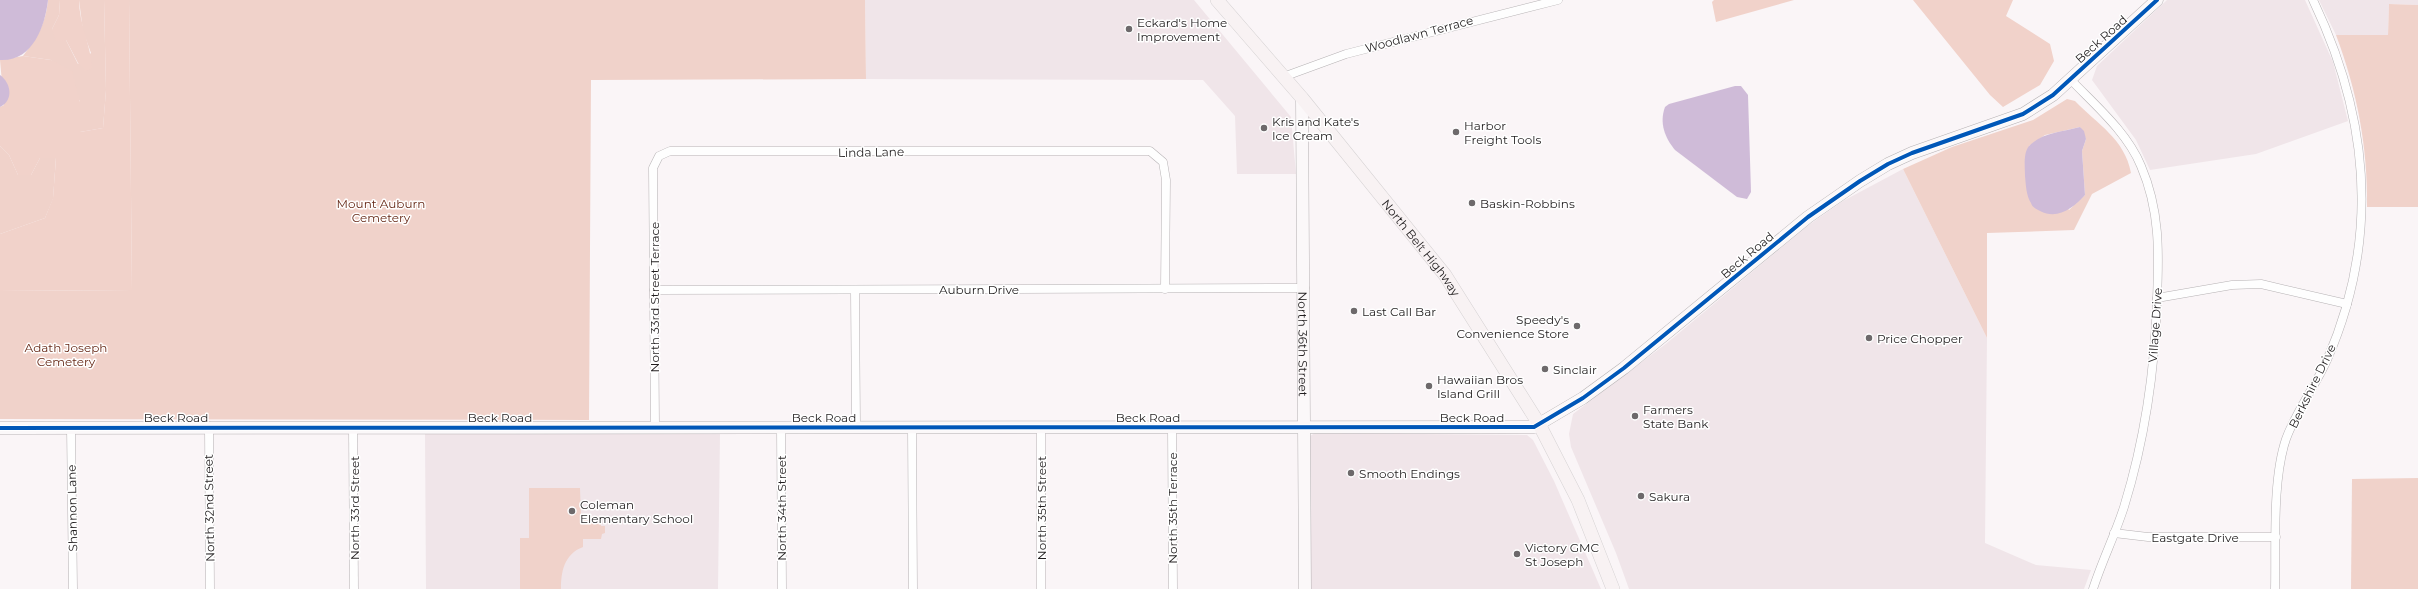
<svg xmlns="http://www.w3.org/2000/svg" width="2418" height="589" viewBox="0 0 2418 589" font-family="Montserrat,sans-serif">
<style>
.built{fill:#f0e5e9}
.green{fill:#f0d2ca;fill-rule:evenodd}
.forest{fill:#f1d2ca}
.water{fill:#cfbbd8}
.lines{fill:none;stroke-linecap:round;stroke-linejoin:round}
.street-casing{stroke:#b6b2b4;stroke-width:9}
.secondary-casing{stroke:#b6b2b4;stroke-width:13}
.primary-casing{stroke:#d5d2d3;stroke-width:14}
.street{stroke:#fefefe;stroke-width:8}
.secondary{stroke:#fbf8f9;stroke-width:12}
.primary{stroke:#f8f2f3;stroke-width:13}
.cycleway-casing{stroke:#fff;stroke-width:6}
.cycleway{stroke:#0057b8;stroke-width:4}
.poi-dot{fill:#6d696b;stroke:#fff;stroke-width:1.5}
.labels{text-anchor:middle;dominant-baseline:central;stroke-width:3;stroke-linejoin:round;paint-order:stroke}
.poi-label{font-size:12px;fill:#211e1f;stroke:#fff;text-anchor:start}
.street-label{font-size:12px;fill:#211e1f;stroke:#fff}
.park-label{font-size:12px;fill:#672917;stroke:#fff}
</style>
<rect width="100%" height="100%" fill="#faf5f7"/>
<g class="built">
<path d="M865 0H1194L1291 117 1296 174H1237L1235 116 1203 80 866 79Z"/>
<path d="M2167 0H2305L2333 62 2348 121 2256 154 2150 170 2136 140 2092 80 2097 66Z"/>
<path d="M2319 0H2418V5L2389 4 2388 35H2336Z"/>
<path d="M1903 169 1987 338 1985 543 2036 565 2091 570 2084 589H1629L1616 553 1571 447 1569 434 1573 414 1667 343 1806 227 1843 201Z"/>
<path d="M425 432 720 433 718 589H426Z"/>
<path d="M1315 433 1527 435 1533 440 1554 481 1601 589H1309L1310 436Z"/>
</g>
<g class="green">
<path d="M48 0H60L59 15 52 29 66 40 78 64 91 53 83 31 79 0H104L106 90 103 128 80 132V101L51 60 23 56C37 38 46 23 48 0Z"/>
<path d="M129 0H865L866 79 591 80 589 420 0 419V291L132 290Z"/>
<path d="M2389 4 2418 5V207H2367C2368 147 2357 91 2336 35H2388Z"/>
<path d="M2067 99 2075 101C2097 124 2125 139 2131 173L2092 194 2074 230 1987 233V338L1903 169 1952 147 2033 120ZM2080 127 2086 139 2082 151 2085 195 2069 210 2029 146 2045 135Z"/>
<path d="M0 146 9 155 18 175H31L40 158 56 157 53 199 45 218 0 234Z"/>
<path d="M2418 478V589H2351L2352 479Z"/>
<path d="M529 488H580L581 516H601V526H605V533L602 534 601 539H583V547C564 554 561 572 561 589H520V538H529Z"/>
</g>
<g class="forest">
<path d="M60 0H79C79 24 91 45 92 68L85 71 78 63 66 40 56 41 52 29 59 15Z"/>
<path d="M104 0H129L132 290 0 291V234L45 218 53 198 56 158H40L31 175H18L9 155 0 146V107L4 105 0 60 23 56 51 60 72 71 80 102V132L103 128 106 90Z"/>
<path d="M1714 0H1794L1716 22 1712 2Z"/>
<path d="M1913 0H2013L2006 16 2050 44 2054 61 2040 85 2003 107 1990 95Z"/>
</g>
<g class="water">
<path d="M0 0H48C45 27 32 62 0 60Z"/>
<path d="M0 75C11 83 14 100 0 107Z"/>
<path d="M1735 86H1741L1748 95 1751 192 1747 199 1737 197 1675 150C1665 138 1659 123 1665 107L1669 104Z"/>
<path d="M2080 127 2084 131 2086 139 2082 151 2085 195C2073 208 2058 220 2040 211 2036 209 2032 207 2031 203 2026 195 2026 185 2025 176 2025 168 2023 153 2029 146 2043 132 2062 132 2080 127Z"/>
</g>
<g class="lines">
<g class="street-casing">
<g id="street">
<path d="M1283 77 1346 54 1558 0"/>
<path d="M2071 80C2095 105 2127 132 2141 166 2160 210 2159 252 2157 299 2155 370 2145 439 2124 507 2115 535 2102 561 2093 589"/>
<path d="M654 290 1305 288"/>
<path d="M855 290 856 427"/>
<path d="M2157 298 2232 285 2261 284 2347 304"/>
<path d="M209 426 210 589"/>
<path d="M655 426 653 168 659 156 670 151H1150L1163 162 1166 180 1165 289"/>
<path d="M353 427 354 589"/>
<path d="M781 427 782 589"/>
<path d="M912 427 913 589"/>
<path d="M1041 427V589"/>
<path d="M1172 427 1173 589"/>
<path d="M71 428 73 589"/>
<path d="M2114 533 2148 537H2276"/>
<path d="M2275 589C2276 545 2272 480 2286 439 2296 411 2315 387 2327 360 2380 239 2369 117 2313 0"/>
</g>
</g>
<g class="secondary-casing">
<g id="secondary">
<path id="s1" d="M1302 98 1305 589"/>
<path d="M0 428 1534 427 1583 398 1624 368 1808 217 1860 181 1888 164 1912 153 2023 114 2053 95 2157 0"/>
</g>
</g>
<g class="primary-casing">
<g id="primary">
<path id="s2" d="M1217 0 1302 98 1445 275 1539 424 1578 500 1613 589"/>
</g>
</g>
<use href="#street" class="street"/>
<use href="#secondary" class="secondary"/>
<use href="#primary" class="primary"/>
<g class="cycleway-casing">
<path id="cycleway" d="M0 428 1534 427 1583 398 1624 368 1808 217 1860 181 1888 164 1912 153 2023 114 2053 95 2157 0"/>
</g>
<use href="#cycleway" class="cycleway"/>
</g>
<g class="poi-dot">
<circle cx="1129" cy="29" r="4"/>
<circle cx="1264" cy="128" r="4"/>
<circle cx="1456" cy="132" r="4"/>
<circle cx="1472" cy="203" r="4"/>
<circle cx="1354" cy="311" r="4"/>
<circle cx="1577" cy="326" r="4"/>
<circle cx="1869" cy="338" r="4"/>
<circle cx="1545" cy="369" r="4"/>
<circle cx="1429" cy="386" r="4"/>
<circle cx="1635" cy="416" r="4"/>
<circle cx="1351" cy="473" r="4"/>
<circle cx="1641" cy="496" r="4"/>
<circle cx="572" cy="511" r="4"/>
<circle cx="1517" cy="554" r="4"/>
</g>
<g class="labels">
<g class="poi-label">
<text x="1137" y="22">Eckard's Home<tspan x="1137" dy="14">Improvement</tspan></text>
<text x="1272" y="121">Kris and Kate's<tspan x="1272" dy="14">Ice Cream</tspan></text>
<text x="1464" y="125">Harbor<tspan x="1464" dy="14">Freight Tools</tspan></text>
<text x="1480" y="203">Baskin-Robbins</text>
<text x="1362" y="311">Last Call Bar</text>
<text x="1569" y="319" text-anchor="end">Speedy's<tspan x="1569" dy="14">Convenience Store</tspan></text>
<text x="1877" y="338">Price Chopper</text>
<text x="1553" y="369">Sinclair</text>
<text x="1437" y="379">Hawaiian Bros<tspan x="1437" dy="14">Island Grill</tspan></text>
<text x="1643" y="409">Farmers<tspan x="1643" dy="14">State Bank</tspan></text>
<text x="1359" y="473">Smooth Endings</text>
<text x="1649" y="496">Sakura</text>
<text x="580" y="504">Coleman<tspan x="580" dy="14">Elementary School</tspan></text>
<text x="1525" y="547">Victory GMC<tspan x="1525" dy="14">St Joseph</tspan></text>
</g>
<g class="street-label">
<text transform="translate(1419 34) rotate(-15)">Woodlawn Terrace</text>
<text transform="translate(2101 39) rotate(-42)">Beck Road</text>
<text transform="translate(871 152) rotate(-1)">Linda Lane</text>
<text stroke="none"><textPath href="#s2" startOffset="321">North Belt Highway</textPath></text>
<text transform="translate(1747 255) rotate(-40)">Beck Road</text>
<text x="979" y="289">Auburn Drive</text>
<text transform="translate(654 297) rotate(-90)">North 33rd Street Terrace</text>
<text transform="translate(2155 325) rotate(-86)">Village Drive</text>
<text stroke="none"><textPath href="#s1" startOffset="246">North 36th Street</textPath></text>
<text transform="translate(2312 386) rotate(-64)">Berkshire Drive</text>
<text x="176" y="417">Beck Road</text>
<text x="500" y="417">Beck Road</text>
<text x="824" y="417">Beck Road</text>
<text x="1148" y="417">Beck Road</text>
<text x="1472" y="417">Beck Road</text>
<text transform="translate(72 508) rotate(-91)">Shannon Lane</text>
<text transform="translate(209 508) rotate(-91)">North 32nd Street</text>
<text transform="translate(354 508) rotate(-90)">North 33rd Street</text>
<text transform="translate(781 508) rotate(-90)">North 34th Street</text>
<text transform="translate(1041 508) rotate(-90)">North 35th Street</text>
<text transform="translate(1172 508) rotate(-90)">North 35th Terrace</text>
<text x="2195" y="537">Eastgate Drive</text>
</g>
<g class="park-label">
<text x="381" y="203">Mount Auburn<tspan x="381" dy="14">Cemetery</tspan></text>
<text x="66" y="347">Adath Joseph<tspan x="66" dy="14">Cemetery</tspan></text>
</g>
</g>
</svg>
